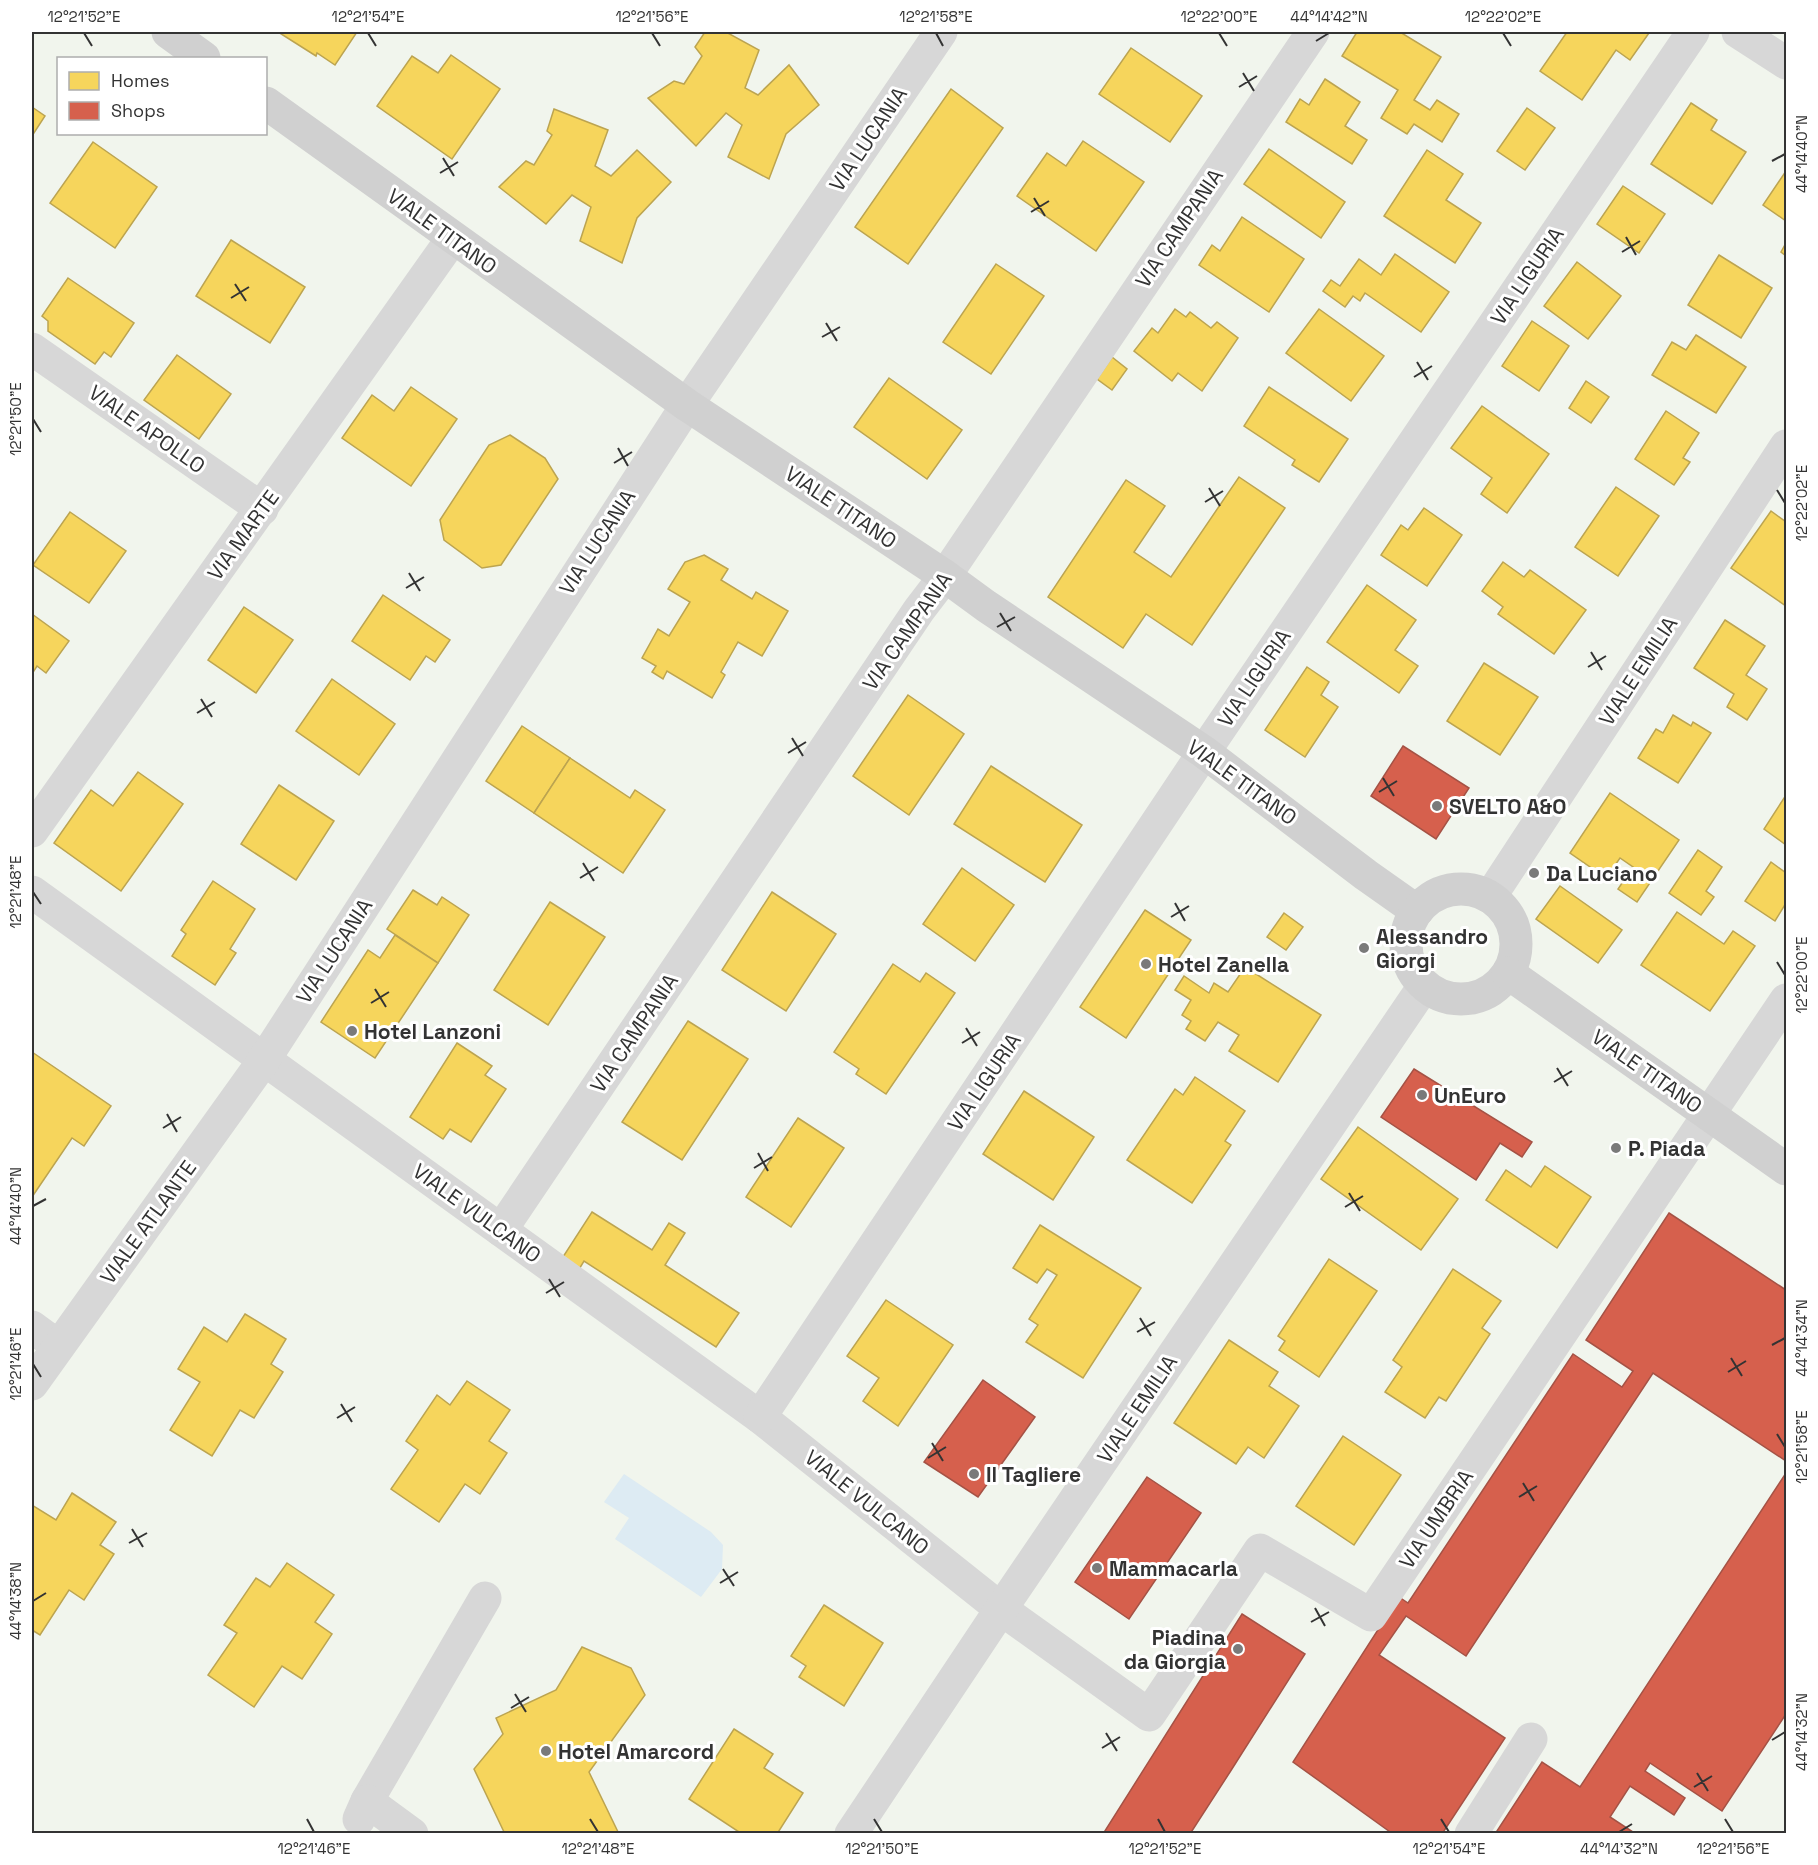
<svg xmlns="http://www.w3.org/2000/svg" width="1818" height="1865" viewBox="0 0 1818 1865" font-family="'Space Grotesk',sans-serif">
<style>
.green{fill:#f1f5ed;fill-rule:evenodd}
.water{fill:#ddebf3}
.homes{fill:#f6d55c;stroke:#bca450;stroke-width:1.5}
.shops{fill:#d6604d;stroke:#a55245;stroke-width:1.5}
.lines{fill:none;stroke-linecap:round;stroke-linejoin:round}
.street{stroke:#d7d7d7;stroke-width:33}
.secondary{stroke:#d0d0d0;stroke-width:33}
.ticks{fill:none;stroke:#333;stroke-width:2}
.poi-dot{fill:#7a7a7a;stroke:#fff;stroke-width:2}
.labels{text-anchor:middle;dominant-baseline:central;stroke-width:6;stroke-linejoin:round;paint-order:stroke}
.street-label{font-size:21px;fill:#333;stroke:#fff}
.poi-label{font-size:21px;font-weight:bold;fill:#333;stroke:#fff;text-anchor:start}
.neatline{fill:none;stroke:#333;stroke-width:2}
.ticks-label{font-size:15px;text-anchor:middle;fill:#333}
</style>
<rect width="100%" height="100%" fill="#fff"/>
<path class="green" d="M32 32H1786V1833H32ZM58 58H266V134H58Z"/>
<path class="water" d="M624 1474 711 1532 723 1545 722 1569 701 1597 615 1539 629 1518 604 1502Z"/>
<g class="homes">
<path d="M278 32H357L335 65 317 53 316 56Z"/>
<path d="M705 32H726L759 50 745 88 758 95 789 65 819 105 786 134 769 179 728 157 742 125 726 113 696 146 648 98 674 81 684 84 702 56 695 47Z"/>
<path d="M1357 32H1400L1441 57 1414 100 1430 110 1437 100 1459 114 1442 142 1414 124 1407 134 1381 118 1398 90 1342 56Z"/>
<path d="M1567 32H1647L1649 33 1630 60 1616 50 1582 100 1540 71Z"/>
<path d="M1131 48 1202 96 1170 142 1099 94Z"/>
<path d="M451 55 500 89 452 159 377 106 412 56 438 73Z"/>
<path d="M1325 79 1360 102 1345 126 1367 140 1352 164 1286 122 1300 99 1309 105Z"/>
<path d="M951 89 1003 128 908 264 855 227Z"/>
<path d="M1691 103 1717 120 1711 130 1746 152 1712 204 1651 164Z"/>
<path d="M32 107 45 116 32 136Z"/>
<path d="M1527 108 1555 128 1525 170 1497 151Z"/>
<path d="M554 109 608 130 595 166 611 176 637 150 671 182 637 218 622 263 580 241 591 207 572 195 546 224 499 187 526 161 534 165 552 135 547 131Z"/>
<path d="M1083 141 1144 182 1096 251 1017 196 1047 153 1066 166Z"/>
<path d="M93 142 157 187 115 248 50 203Z"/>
<path d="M1269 149 1345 202 1321 238 1244 184Z"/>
<path d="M1427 150 1463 174 1446 200 1481 223 1455 263 1384 216Z"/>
<path d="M1786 171V221L1763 205Z"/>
<path d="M1623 186 1665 214 1639 253 1597 224Z"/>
<path d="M1242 217 1304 259 1269 312 1199 265 1212 245 1220 251Z"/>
<path d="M231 240 305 287 270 343 196 296Z"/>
<path d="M1786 243V256L1781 252Z"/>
<path d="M1395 254 1449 292 1421 332 1365 293 1360 301 1353 296 1345 307 1323 291 1331 280 1340 286 1359 259 1381 275Z"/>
<path d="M1719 255 1772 288 1741 338 1688 305Z"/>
<path d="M1577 262 1621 296 1588 339 1544 306Z"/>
<path d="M996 264 1044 296 991 374 943 342Z"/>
<path d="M68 278 134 323 111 357 104 352 95 364 48 331V321L42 316Z"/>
<path d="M1175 309 1186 317 1190 312 1211 328 1217 322 1238 338 1202 391 1178 373 1172 381 1134 351 1152 328 1158 333Z"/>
<path d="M1319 309 1384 356 1351 401 1286 353Z"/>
<path d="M1532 321 1569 346 1539 391 1502 366Z"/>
<path d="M1696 335 1746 367 1716 413 1652 375 1672 342 1686 350Z"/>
<path d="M177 355 231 394 199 439 144 400Z"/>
<path d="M1112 357 1127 369 1112 390 1097 379Z"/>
<path d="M889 378 962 430 927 479 854 427Z"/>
<path d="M1586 381 1609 397 1591 423 1569 408Z"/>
<path d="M411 387 457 419 411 486 342 438 372 395 394 411Z"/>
<path d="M1269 387 1348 439 1319 482 1292 465 1295 460 1244 426Z"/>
<path d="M1482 406 1549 454 1507 513 1481 494 1492 478 1451 448Z"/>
<path d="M1666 411 1699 433 1683 458 1690 462 1674 485 1635 459Z"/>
<path d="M510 435 545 458 558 479 501 565 482 568 444 540 440 520 489 445Z"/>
<path d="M1239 477 1285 508 1192 645 1146 614 1123 648 1048 597 1126 480 1165 506 1134 552 1171 577Z"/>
<path d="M1616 487 1659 516 1618 576 1575 547Z"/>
<path d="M1424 508 1462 535 1427 586 1381 555 1401 525 1408 530Z"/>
<path d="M1771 511 1786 522V606L1731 568Z"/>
<path d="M70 512 126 551 89 603 33 565Z"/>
<path d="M704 555 728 569 721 580 752 599 756 592 788 611 762 656 738 642 721 672 725 675 712 698 667 671 663 679 652 672 656 666 642 658 658 629 669 636 690 602 668 589 685 562Z"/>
<path d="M1503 562 1524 577 1530 570 1586 610 1554 654 1498 614 1503 607 1482 591Z"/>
<path d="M1367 585 1416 620 1395 650 1418 666 1399 693 1327 642Z"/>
<path d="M383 595 450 640 435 662 426 656 410 680 352 641Z"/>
<path d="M244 607 293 640 256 693 208 660Z"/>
<path d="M32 614 69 641 46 673 37 666 32 674Z"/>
<path d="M1725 620 1765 646 1746 675 1767 689 1747 720 1727 707 1734 694 1694 668Z"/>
<path d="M1484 663 1538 697 1500 755 1447 721Z"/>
<path d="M1307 667 1329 682 1321 695 1338 707 1305 757 1265 730Z"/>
<path d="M332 679 395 724 359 775 296 731Z"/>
<path d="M908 695 964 734 909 815 853 776Z"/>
<path d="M1673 715 1691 726 1693 722 1711 733 1678 783 1638 758 1656 729 1663 733Z"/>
<path d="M522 726 570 758 534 813 486 781Z"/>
<path d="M570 758 630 798 635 790 665 810 623 873 534 813Z"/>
<path d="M991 766 1082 825 1045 882 954 824Z"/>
<path d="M138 772 183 804 121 891 54 843 91 790 113 806Z"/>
<path d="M279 785 334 821 296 880 241 844Z"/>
<path d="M1610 793 1679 840 1637 902 1618 889 1633 867 1620 858 1606 878 1570 853Z"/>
<path d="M1786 795V845L1764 829Z"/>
<path d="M1698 850 1722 867 1706 891 1714 897 1701 915 1669 893Z"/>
<path d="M1771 862 1786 873V903L1775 921 1745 901Z"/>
<path d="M962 868 1014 905 975 961 923 924Z"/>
<path d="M213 881 255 909 230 949 236 953 215 985 172 956 186 934 181 930Z"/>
<path d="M1560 886 1622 930 1598 963 1536 919Z"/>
<path d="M413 890 437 905 442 897 469 915 438 963 387 929Z"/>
<path d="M772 892 836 934 786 1011 722 970Z"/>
<path d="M550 902 605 937 548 1025 494 990Z"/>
<path d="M1145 910 1191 940 1126 1038 1080 1007Z"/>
<path d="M1677 912 1724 944 1733 931 1755 946 1710 1011 1641 965Z"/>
<path d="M1284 913 1303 927 1286 950 1267 937Z"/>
<path d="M395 935 438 963 375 1058 321 1022 368 950 380 958Z"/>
<path d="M893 964 920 982 926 973 955 993 886 1094 856 1074 859 1069 834 1052Z"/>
<path d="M1245 967 1321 1015 1278 1082 1229 1051 1239 1035 1218 1022 1205 1041 1186 1029 1191 1021 1182 1015 1191 1000 1175 990 1184 976 1209 993 1214 983 1228 992Z"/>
<path d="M688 1021 748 1059 682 1160 622 1122Z"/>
<path d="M457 1043 492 1066 485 1075 506 1089 471 1142 450 1129 443 1139 410 1117Z"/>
<path d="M32 1052 111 1106 84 1146 72 1138 32 1197Z"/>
<path d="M1195 1077 1245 1111 1225 1141 1231 1145 1192 1203 1127 1160 1175 1089 1183 1095Z"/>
<path d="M1024 1091 1094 1137 1053 1200 983 1154Z"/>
<path d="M798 1118 844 1148 791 1227 746 1197Z"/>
<path d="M1358 1127 1458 1199 1421 1250 1321 1179Z"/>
<path d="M1545 1166 1591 1197 1557 1248 1486 1200 1506 1170 1531 1187Z"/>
<path d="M592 1212 652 1250 669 1223 685 1233 665 1265 739 1313 716 1347 584 1261 578 1271 561 1260Z"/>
<path d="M1040 1225 1141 1288 1083 1378 1026 1342 1038 1325 1029 1319 1057 1275 1047 1269 1037 1283 1013 1268Z"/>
<path d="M1329 1259 1377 1291 1319 1377 1279 1350 1285 1341 1278 1336Z"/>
<path d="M1453 1269 1501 1301 1482 1328 1490 1334 1446 1401 1439 1397 1425 1418 1385 1392 1402 1367 1393 1360Z"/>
<path d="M886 1300 953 1345 898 1426 863 1401 879 1378 847 1356Z"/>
<path d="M245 1314 286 1339 271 1364 283 1372 254 1418 240 1410 212 1456 170 1430 200 1382 178 1369 204 1327 227 1342Z"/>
<path d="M1229 1340 1278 1372 1269 1386 1299 1406 1264 1458 1248 1447 1236 1464 1174 1423Z"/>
<path d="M467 1381 510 1410 489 1441 507 1453 480 1494 465 1484 439 1522 391 1489 418 1450 406 1441 437 1395 450 1405Z"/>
<path d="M1343 1436 1401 1475 1354 1545 1296 1506Z"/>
<path d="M72 1493 116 1522 100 1545 114 1554 84 1600 69 1590 40 1635 32 1630V1505L56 1520Z"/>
<path d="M287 1563 334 1595 315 1622 332 1634 302 1679 282 1666 254 1707 208 1675 237 1633 224 1625 256 1578 270 1587Z"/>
<path d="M824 1605 883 1643 844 1706 799 1677 806 1666 791 1656Z"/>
<path d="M582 1647 631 1668 645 1695 589 1772 619 1834H505L474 1769 503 1734 496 1718 556 1690Z"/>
<path d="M734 1729 773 1754 764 1768 803 1793 777 1834H742L689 1799Z"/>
</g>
<g class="shops">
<path d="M1403 746 1469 788 1436 839 1371 796Z"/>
<path d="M1414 1069 1532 1142 1522 1157 1500 1143 1476 1180 1381 1117Z"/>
<path d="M1669 1213 1786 1290V1461L1653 1373 1466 1656 1406 1616 1379 1655 1505 1738 1442 1834H1393L1293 1762 1399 1597 1408 1603 1573 1354 1622 1387 1633 1371 1586 1340Z"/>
<path d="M983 1380 1035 1417 978 1497 924 1462Z"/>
<path d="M1786 1473V1714L1722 1811 1650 1763 1645 1771 1685 1798 1674 1815 1630 1786 1610 1817 1636 1834H1495L1542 1762 1580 1787Z"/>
<path d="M1147 1477 1201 1513 1129 1619 1075 1582Z"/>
<path d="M1242 1614 1305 1654 1230 1772 1190 1834H1103Z"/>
</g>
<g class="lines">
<g class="street">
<path d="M1738 32 1786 63"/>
<path d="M32 349 262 509"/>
<path d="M32 831 452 239"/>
<path d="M32 892 760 1417 1001 1609 1149 1715 1260 1550 1371 1615 1786 1000"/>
<path d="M1490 897 1786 446"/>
<path d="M501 1230 919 610 945 576 1313 32"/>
<path d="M32 1327 58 1346"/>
<path d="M32 1384 264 1060 687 405 941 32"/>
<path d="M760 1417 1204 752 1693 32"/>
<path d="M367 1801 485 1598"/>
<path d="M359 1819 367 1801 412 1834"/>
<path d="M851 1834 1001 1609 1424 986"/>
<path d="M1471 1834 1531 1739"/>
</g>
<g class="secondary">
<path d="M168 32 204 58"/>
<path d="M266 103 687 405 945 576 986 606 1204 752 1366 875 1417 911"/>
<circle cx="1461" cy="944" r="55"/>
<path d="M1508 973 1786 1169"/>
</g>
</g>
<path class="ticks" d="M84 33 92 46M368 33 376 46M652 33 660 46M936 33 943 46M1219 33 1227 46M1503 33 1511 46M1316 41 1329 33M1243 73 1254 91M1239 87 1257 76M443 158 454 176M1772 161 1785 154M440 173 458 162M1034 198 1045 216M1031 212 1049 201M1626 237 1636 255M1622 252 1640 241M235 284 246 301M231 298 249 287M826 323 837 341M822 337 840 327M1417 362 1428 380M1414 377 1432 366M33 419 41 432M618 448 628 466M614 463 632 452M1209 488 1220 506M1777 490 1785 503M1205 502 1223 491M409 573 420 591M406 588 424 577M1000 613 1011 631M997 627 1015 617M1591 652 1602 670M1588 667 1606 656M201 699 212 717M197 713 215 702M792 738 803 756M788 753 806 742M1383 778 1394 796M1379 792 1397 781M583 863 594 881M580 878 598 867M33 892 41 904M1175 903 1185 921M1171 917 1189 906M1777 962 1785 975M375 989 386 1007M371 1003 389 992M966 1028 977 1046M962 1043 980 1032M1557 1068 1568 1086M1554 1082 1572 1071M167 1114 177 1132M163 1128 181 1117M758 1153 768 1171M754 1168 772 1157M1349 1193 1360 1211M33 1206 46 1199M1345 1207 1363 1196M549 1279 560 1297M546 1293 564 1282M1140 1318 1151 1336M1137 1332 1155 1322M1772 1345 1785 1338M1731 1358 1742 1376M33 1364 41 1377M1728 1372 1746 1361M341 1404 352 1422M337 1418 355 1407M1777 1434 1785 1447M932 1443 943 1461M928 1458 946 1447M1523 1483 1534 1501M1519 1497 1537 1486M132 1529 143 1547M129 1543 147 1533M723 1569 734 1586M720 1583 738 1572M33 1601 46 1593M1315 1608 1325 1626M1311 1622 1329 1612M515 1694 526 1712M511 1708 529 1697M1106 1733 1117 1751M1772 1740 1785 1732M1102 1748 1120 1737M1697 1773 1708 1791M1694 1787 1712 1776M307 1819 314 1832M590 1819 598 1832M874 1819 882 1832M1158 1819 1165 1832M1441 1819 1449 1832M1725 1819 1733 1832M1619 1832 1632 1824"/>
<g class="poi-dot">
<circle cx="1437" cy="806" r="6"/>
<circle cx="1534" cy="873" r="6"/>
<circle cx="1364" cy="948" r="6"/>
<circle cx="1146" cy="964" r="6"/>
<circle cx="352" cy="1031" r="6"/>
<circle cx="1422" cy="1095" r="6"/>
<circle cx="1616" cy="1148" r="6"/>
<circle cx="974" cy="1474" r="6"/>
<circle cx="1097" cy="1568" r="6"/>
<circle cx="1238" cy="1649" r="6"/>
<circle cx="546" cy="1751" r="6"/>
</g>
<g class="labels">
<g class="street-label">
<text transform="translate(868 139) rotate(-56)">VIA LUCANIA</text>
<text transform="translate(1179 228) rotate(-56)">VIA CAMPANIA</text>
<text transform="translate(442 231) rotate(36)">VIALE TITANO</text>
<text transform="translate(1527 276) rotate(-56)">VIA LIGURIA</text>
<text transform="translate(147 429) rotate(35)">VIALE APOLLO</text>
<text transform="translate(841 507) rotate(34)">VIALE TITANO</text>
<text transform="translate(243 535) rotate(-54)">VIA MARTE</text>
<text transform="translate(597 542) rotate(-57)">VIA LUCANIA</text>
<text transform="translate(907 631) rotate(-55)">VIA CAMPANIA</text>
<text transform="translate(1638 671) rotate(-57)">VIALE EMILIA</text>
<text transform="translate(1254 678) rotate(-56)">VIA LIGURIA</text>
<text transform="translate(1242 782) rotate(36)">VIALE TITANO</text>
<text transform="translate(334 951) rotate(-57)">VIA LUCANIA</text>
<text transform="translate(634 1033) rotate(-56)">VIA CAMPANIA</text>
<text transform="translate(1647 1071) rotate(35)">VIALE TITANO</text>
<text transform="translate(984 1082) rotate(-56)">VIA LIGURIA</text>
<text transform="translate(477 1213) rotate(36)">VIALE VULCANO</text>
<text transform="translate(148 1222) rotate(-54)">VIALE ATLANTE</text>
<text transform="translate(1137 1409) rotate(-56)">VIALE EMILIA</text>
<text transform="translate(867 1502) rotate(39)">VIALE VULCANO</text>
<text transform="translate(1436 1519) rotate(-56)">VIA UMBRIA</text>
</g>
<g class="poi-label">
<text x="1449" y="806">SVELTO A&amp;O</text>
<text x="1546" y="873">Da Luciano</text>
<text x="1376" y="936">Alessandro<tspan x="1376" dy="24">Giorgi</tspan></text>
<text x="1158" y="964">Hotel Zanella</text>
<text x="364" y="1031">Hotel Lanzoni</text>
<text x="1434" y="1095">UnEuro</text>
<text x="1628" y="1148">P. Piada</text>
<text x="986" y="1474">Il Tagliere</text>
<text x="1109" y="1568">Mammacarla</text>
<text x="1226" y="1637" text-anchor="end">Piadina<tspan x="1226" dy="24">da Giorgia</tspan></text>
<text x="558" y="1751">Hotel Amarcord</text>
</g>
</g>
<rect width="1818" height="1865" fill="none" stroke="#ffffff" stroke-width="66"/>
<rect x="57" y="57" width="210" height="78" fill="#ffffff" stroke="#adadad" stroke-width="1.5"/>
<rect x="69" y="72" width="30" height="18" fill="#f6d55c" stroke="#adadad" stroke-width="1.5"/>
<text x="111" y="87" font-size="18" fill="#333333">Homes</text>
<rect x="69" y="102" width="30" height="18" fill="#d6604d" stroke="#adadad" stroke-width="1.5"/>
<text x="111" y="117" font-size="18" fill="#333333">Shops</text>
<rect x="33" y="33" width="1752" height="1799" class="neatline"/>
<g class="ticks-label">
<text x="84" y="22">12°21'52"E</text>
<text x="368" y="22">12°21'54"E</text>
<text x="652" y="22">12°21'56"E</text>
<text x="936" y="22">12°21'58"E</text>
<text x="1219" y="22">12°22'00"E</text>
<text x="1329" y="22">44°14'42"N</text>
<text x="1503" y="22">12°22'02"E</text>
<text transform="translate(1802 154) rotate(-90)" y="5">44°14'40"N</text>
<text transform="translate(16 419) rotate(-90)" y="5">12°21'50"E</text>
<text transform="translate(1802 503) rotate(-90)" y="5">12°22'02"E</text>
<text transform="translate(16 892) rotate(-90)" y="5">12°21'48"E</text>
<text transform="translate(1802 975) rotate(-90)" y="5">12°22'00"E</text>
<text transform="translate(16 1206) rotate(-90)" y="5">44°14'40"N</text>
<text transform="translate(1802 1338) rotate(-90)" y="5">44°14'34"N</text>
<text transform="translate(16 1364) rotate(-90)" y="5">12°21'46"E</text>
<text transform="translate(1802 1447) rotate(-90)" y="5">12°21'58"E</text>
<text transform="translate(16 1601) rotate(-90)" y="5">44°14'38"N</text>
<text transform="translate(1802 1732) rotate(-90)" y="5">44°14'32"N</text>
<text x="314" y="1854">12°21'46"E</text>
<text x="598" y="1854">12°21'48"E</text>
<text x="882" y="1854">12°21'50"E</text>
<text x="1165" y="1854">12°21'52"E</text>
<text x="1449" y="1854">12°21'54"E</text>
<text x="1619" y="1854">44°14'32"N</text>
<text x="1733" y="1854">12°21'56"E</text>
</g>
</svg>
